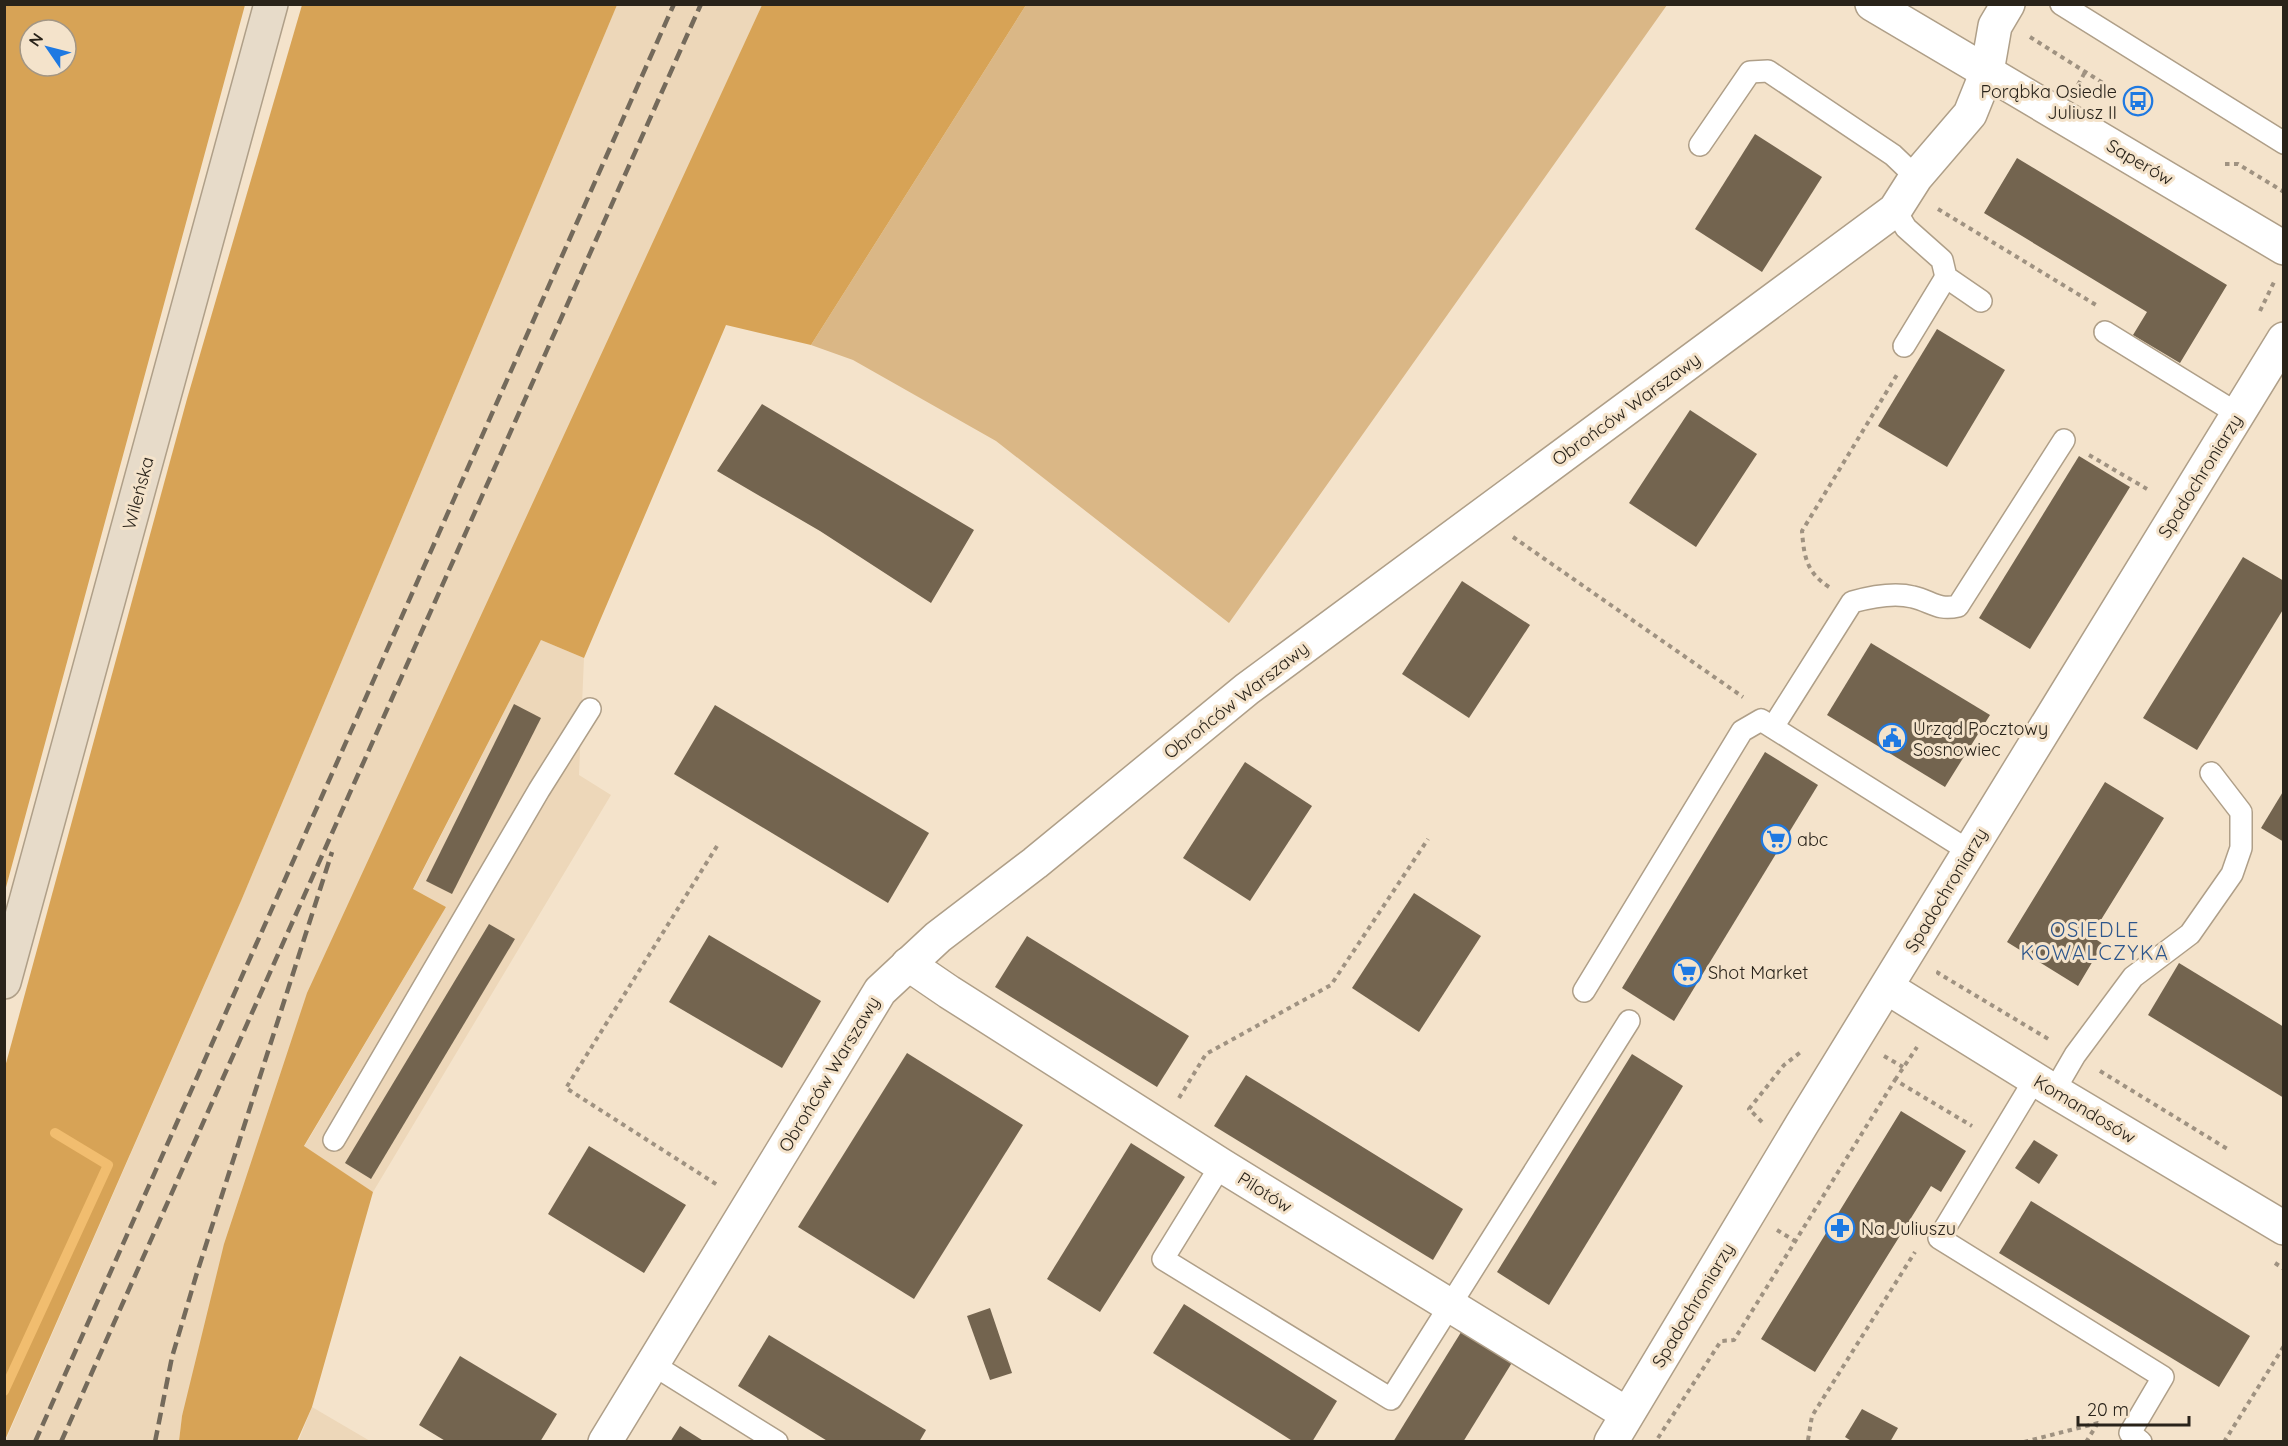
<svg xmlns="http://www.w3.org/2000/svg" width="2288" height="1446" viewBox="0 0 2288 1446" font-family="Quicksand,sans-serif">
<style>
.built{fill:#edd7b9}
.green{fill:#dab786}
.forest{fill:#d7a356;fill-rule:evenodd}
.lines{fill:none;stroke-linecap:round;stroke-linejoin:round}
.stream{stroke:#f1bd6f;stroke-width:10}
.building{fill:#73644f}
.lane-casing{stroke:#af9f88;stroke-width:24}
.street-casing{stroke:#af9f88;stroke-width:36}
.secondary-casing{stroke:#af9f88;stroke-width:36}
.path{stroke:#9f9281;stroke-width:4;stroke-dasharray:4.5 4.5;stroke-linecap:butt}
.lane{stroke:#fff;stroke-width:21}
.street{stroke:#fff;stroke-width:33}
.secondary{stroke:#e7dbc9;stroke-width:33}
.rail{stroke:#746a5b;stroke-width:4.5;stroke-dasharray:12 6;stroke-linecap:butt}
.labels{text-anchor:middle;dominant-baseline:central;stroke-width:6;stroke-linejoin:round;paint-order:stroke}
.poi-label{font-size:18px;fill:#29231a;stroke:#f4e3cb;text-anchor:start}
.street-label{font-size:18px;fill:#29231a;stroke:#f4e3cb}
.neighbourhood-label{font-size:20px;letter-spacing:1.5px;fill:#2d568c;stroke:#f4e3cb}
</style>
<rect width="100%" height="100%" fill="#f4e3cb"/>
<g class="built">
<path d="M617 5H762L659 231 182 1416 179 1441 5 1442 241 901Z"/>
<path d="M541 640 584 658 579 775 611 795 373 1192 304 1147 446 907 413 890Z"/>
<path d="M312 1407 370 1441 298 1442Z"/>
</g>
<path class="green" d="M1026 5H1667L1229 623 996 441 853 360 811 345Z"/>
<g class="forest">
<path d="M5 4 245 5 5 891 4 5ZM30 30H66V66H30Z"/>
<path d="M302 5H617L241 901 5 1440V1067L187 399Z"/>
<path d="M762 5H1026L811 345 726 325 584 658 541 640 413 889 446 907 304 1146 373 1192 312 1407 297 1441H179L182 1416 224 1244 307 993Z"/>
</g>
<g class="lines">
<path class="stream" d="M4 1391 108 1165 55 1133"/>
</g>
<g class="building">
<path d="M1755 134 1822 177 1762 272 1695 229Z"/>
<path d="M2017 158 2227 285 2180 363 2133 335 2147 312 1984 213Z"/>
<path d="M1937 329 2005 370 1947 467 1878 426Z"/>
<path d="M762 404 974 530 931 603 820 531 717 471Z"/>
<path d="M1690 410 1757 454 1696 547 1629 503Z"/>
<path d="M2079 456 2130 487 2030 649 1979 618Z"/>
<path d="M2243 557 2284 581V608L2197 750 2143 718Z"/>
<path d="M1462 581 1530 625 1469 718 1402 674Z"/>
<path d="M1871 643 1990 715 1945 787 1827 715Z"/>
<path d="M514 704 541 718 452 894 426 881Z"/>
<path d="M715 705 929 833 888 903 674 774Z"/>
<path d="M1765 752 1818 785 1674 1021 1622 988Z"/>
<path d="M1245 762 1312 806 1250 901 1183 858Z"/>
<path d="M2105 782 2164 818 2091 936 2103 944 2078 986 2007 942Z"/>
<path d="M2284 790V842L2261 828Z"/>
<path d="M1414 893 1481 936 1419 1032 1352 988Z"/>
<path d="M489 924 515 939 371 1179 345 1163Z"/>
<path d="M709 935 821 1001 782 1068 669 1002Z"/>
<path d="M1027 936 1189 1036 1157 1087 995 987Z"/>
<path d="M2179 963 2284 1027V1098L2148 1015Z"/>
<path d="M907 1053 1023 1125 914 1299 798 1227Z"/>
<path d="M1632 1054 1683 1086 1549 1305 1497 1272Z"/>
<path d="M1246 1075 1463 1209 1433 1260 1214 1126Z"/>
<path d="M1901 1111 1966 1151 1941 1192 1931 1186 1815 1372 1761 1339Z"/>
<path d="M2034 1140 2058 1155 2039 1184 2015 1168Z"/>
<path d="M1131 1143 1185 1177 1100 1312 1047 1279Z"/>
<path d="M589 1146 686 1205 644 1273 548 1214Z"/>
<path d="M2031 1201 2250 1336 2219 1387 1999 1253Z"/>
<path d="M1184 1304 1337 1401 1312 1442H1294L1153 1353Z"/>
<path d="M990 1308 1012 1373 990 1380 967 1316Z"/>
<path d="M1463 1329 1513 1361 1463 1442H1393Z"/>
<path d="M769 1335 926 1430 919 1442H829L738 1386Z"/>
<path d="M460 1356 557 1414 540 1442H447L419 1425Z"/>
<path d="M1862 1409 1898 1428 1890 1442H1853L1845 1437Z"/>
<path d="M680 1426 705 1442H670Z"/>
</g>
<g class="lines">
<g class="lane-casing">
<g id="lane">
<path d="M2061 4 2284 143"/>
<path d="M1700 145 1750 72 1768 71 1893 155 1916 177"/>
<path d="M1895 210 1906 228 1942 260 1946 277 1981 301"/>
<path d="M2105 332 2238 414"/>
<path d="M1904 346 1946 277"/>
<path d="M1773 727 1852 602C1870 597 1894 592 1913 597 1931 601 1938 611 1958 606L2064 440"/>
<path d="M1584 991 1742 731 1761 720 1969 851"/>
<path d="M2035 1079 1939 1238 2163 1377 2130 1433 2141 1442"/>
<path d="M2054 1091 2075 1055 2133 977 2190 934 2232 874 2241 848V812L2211 773"/>
<path d="M334 1140 539 790 590 709"/>
<path d="M1221 1165 1163 1259 1391 1399 1629 1021"/>
<path d="M652 1364 777 1442"/>
</g>
</g>
<g class="street-casing">
<g id="street">
<path d="M1872 4 2284 248"/>
<path d="M908 964 949 992 1221 1165 1627 1414"/>
<path d="M1888 988 2054 1091 2284 1228"/>
<path d="M605 1442 880 991 938 937 1035 863 1247 689 1895 210 1916 177 1970 114 1987 72 1995 26 2008 4"/>
<path d="M1611 1442 1802 1124 2284 339"/>
</g>
</g>
<g class="secondary-casing">
<path id="secondary" d="M4 982 271 4"/>
</g>
<g class="path">
<path d="M2030 37 2103 83 2106 91"/>
<path d="M2078 85 2085 72"/>
<path d="M2225 164H2238L2284 192"/>
<path d="M1938 209 2096 305"/>
<path d="M2260 311 2275 280"/>
<path d="M2089 455 2147 489"/>
<path d="M1513 537 1743 697"/>
<path d="M1829 587C1806 572 1804 556 1802 531L1898 373"/>
<path d="M717 846 566 1088 719 1186"/>
<path d="M1939 971 1938 973 2050 1040"/>
<path d="M1884 1056 1903 1067"/>
<path d="M2100 1071 2229 1150"/>
<path d="M1895 1080 1917 1047"/>
<path d="M1179 1098 1206 1054 1331 985 1428 839"/>
<path d="M1762 1122 1749 1109 1784 1065 1802 1051"/>
<path d="M1777 1230 1795 1241"/>
<path d="M2275 1263 2284 1269"/>
<path d="M1658 1438 1721 1341 1734 1340 1744 1324 1895 1080 1972 1126"/>
<path d="M1808 1440 1812 1416 1915 1252"/>
<path d="M2024 1442 2098 1423 2102 1424"/>
<path d="M2086 1442 2098 1423"/>
<path d="M2224 1442 2284 1346"/>
</g>
<use href="#lane" class="lane"/>
<use href="#street" class="street"/>
<use href="#secondary" class="secondary"/>
<g class="rail">
<path d="M35 1442 674 4"/>
<path d="M61 1442 701 4"/>
<path d="M155 1442 172 1357 196 1276 332 852"/>
</g>
</g>
<defs>
<g id="bus-ring" transform="scale(1.5)"><circle r="9.5" fill="#f4e3cb" stroke="#1e79e2" stroke-width="1.5"/><path d="M-5-6H5V4H4V6H2V4H-2V6H-4V4H-5ZM-3.5-4V0h7V-4ZM-3.5 1.2v1.5H-2V1.2ZM2 1.2v1.5H3.5V1.2Z" fill="#1e79e2"/></g>
<g id="civic-ring" transform="scale(1.5)"><circle r="9.5" fill="#f4e3cb" stroke="#1e79e2" stroke-width="1.5"/><path d="M-.6-6.5H3V-4.5H.6V-3L4-1V1h2V6H-6V1h2V-1L-.6-3ZM-1.2 2.5V6h2.4V2.5Z" fill="#1e79e2"/></g>
<g id="supermarket-ring" transform="scale(1.5)"><circle r="9.5" fill="#f4e3cb" stroke="#1e79e2" stroke-width="1.5"/><path d="M-6-5.5h2.5l.6 2H6L4.5 2H-2.5L-4.4-4H-6ZM-1.5 3.2a1.3 1.3 0 1 0 .1 0ZM3 3.2a1.3 1.3 0 1 0 .1 0Z" fill="#1e79e2"/></g>
<g id="pharmacy-ring" transform="scale(1.5)"><circle r="9.5" fill="#f4e3cb" stroke="#1e79e2" stroke-width="1.5"/><path d="M-2-6h4v4h4v4h-4v4h-4v-4h-4v-4h4Z" fill="#1e79e2"/></g>
</defs>
<g fill-rule="evenodd">
<use href="#bus-ring" x="2138" y="101"/>
<use href="#civic-ring" x="1892" y="738"/>
<use href="#supermarket-ring" x="1776" y="839"/>
<use href="#supermarket-ring" x="1687" y="972"/>
<use href="#pharmacy-ring" x="1840" y="1228"/>
</g>
<g class="labels">
<g class="poi-label">
<text x="2117" y="91" text-anchor="end">Porąbka Osiedle<tspan x="2117" dy="21">Juliusz II</tspan></text>
<text x="1913" y="728">Urząd Pocztowy<tspan x="1913" dy="21">Sosnowiec</tspan></text>
<text x="1797" y="839">abc</text>
<text x="1708" y="972">Shot Market</text>
<text x="1861" y="1228">Na Juliuszu</text>
</g>
<g class="street-label">
<text transform="translate(2140 162) rotate(30)">Saperów</text>
<text transform="translate(1626 409) rotate(-36)">Obrońców Warszawy</text>
<text transform="translate(2200 476) rotate(-58)">Spadochroniarzy</text>
<text transform="translate(138 493) rotate(-75)">Wileńska</text>
<text transform="translate(1236 700) rotate(-38)">Obrońców Warszawy</text>
<text transform="translate(1946 890) rotate(-59)">Spadochroniarzy</text>
<text transform="translate(829 1074) rotate(-59)">Obrońców Warszawy</text>
<text transform="translate(2085 1109) rotate(31)">Komandosów</text>
<text transform="translate(1265 1192) rotate(32)">Pilotów</text>
<text transform="translate(1693 1305) rotate(-59)">Spadochroniarzy</text>
</g>
<g class="neighbourhood-label">
<text x="2095" y="929">OSIEDLE<tspan x="2095" dy="23">KOWALCZYKA</tspan></text>
</g>
</g>
<rect width="2288" height="1446" fill="none" stroke="#29231a" stroke-width="12"/>
<g transform="translate(48 48) rotate(305)"><circle r="28" fill="#f4e3cb" stroke="#a39684" stroke-width="1.5"/>
<path d="M0-4.5L10 22L0 15L-10 22Z" fill="#1e79e2"/>
<text y="-9" font-size="16" font-weight="bold" text-anchor="middle" fill="#29231a">N</text>
</g>
<path d="M2078 1416v9h111v-9" fill="none" stroke="#29231a" stroke-width="3"/>
<text x="2087" y="1416" font-size="18" fill="#29231a" stroke="#f4e3cb" stroke-width="4.5" paint-order="stroke">20 m</text>
</svg>
